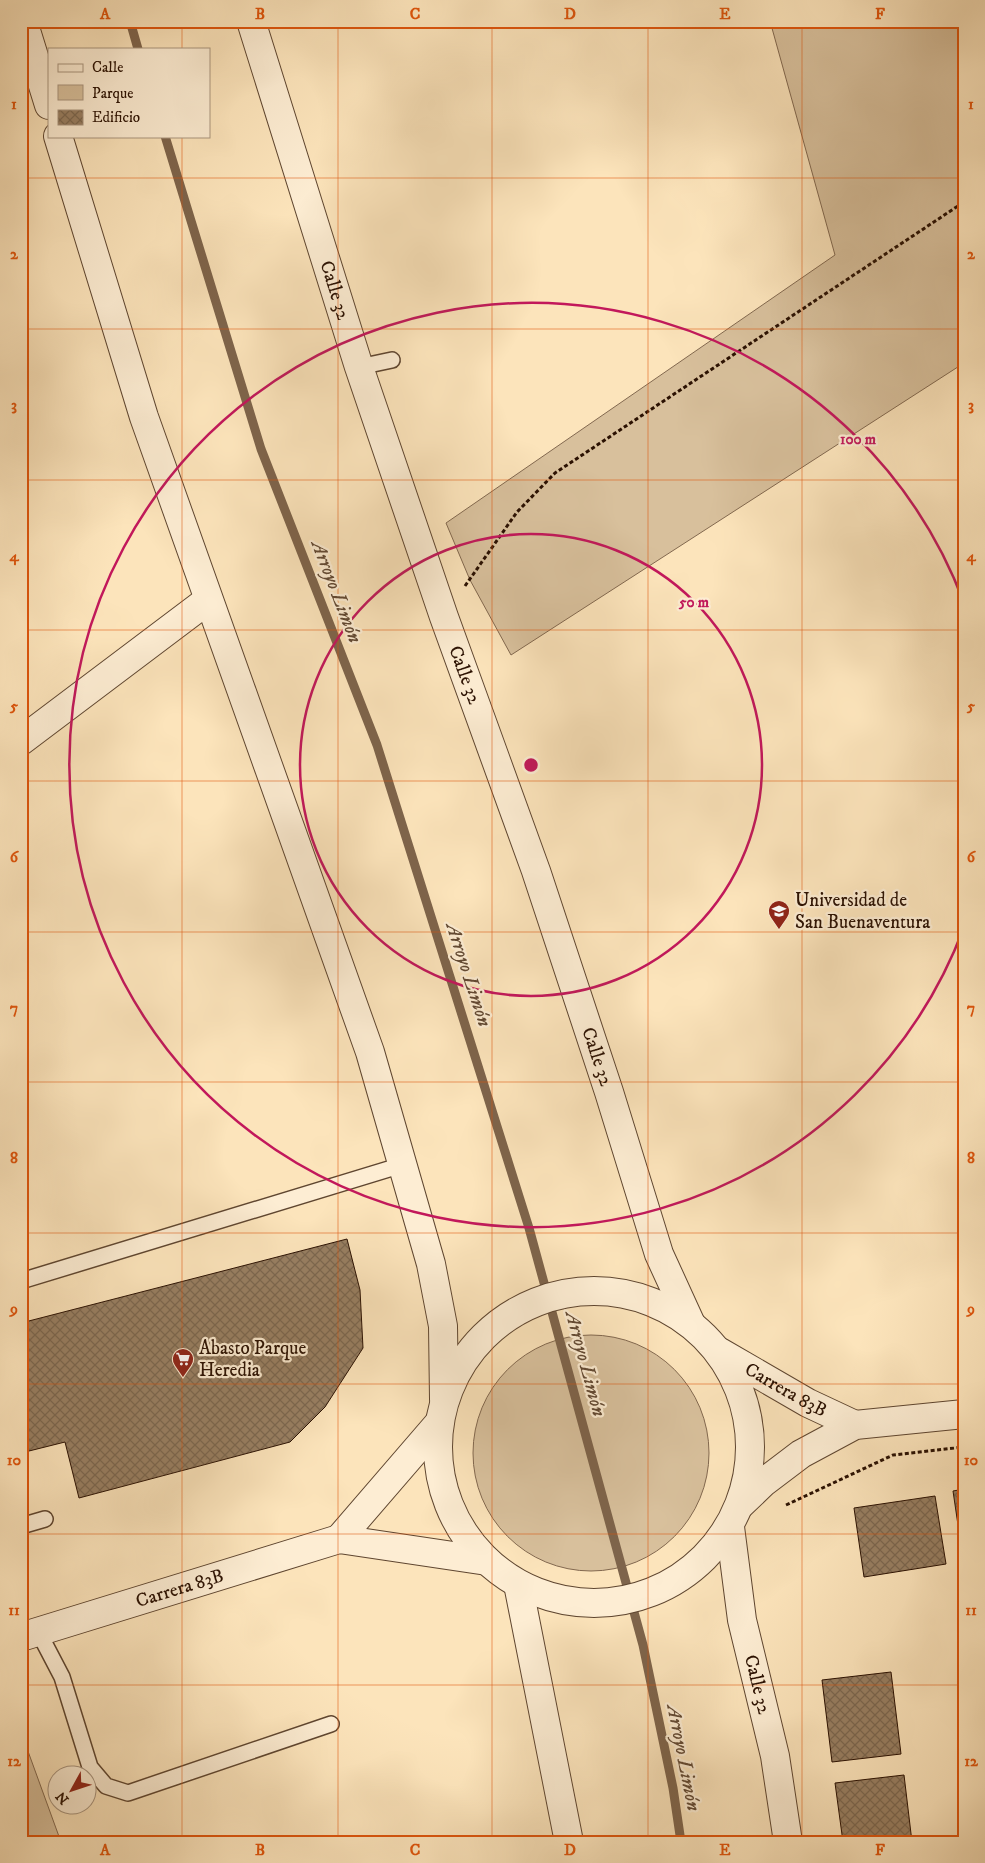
<svg xmlns="http://www.w3.org/2000/svg" width="985" height="1863" viewBox="0 0 985 1863" font-family="'IM FELL DW Pica',serif">
<style>
.green{fill:#d8c09c;stroke:#82684f}
.lines{fill:none;stroke-linecap:round;stroke-linejoin:round}
.stream{stroke:#7e644b;stroke-width:9}
.building{fill:url(#building-cross-hatch);stroke:#2b1102}
.lane-casing{stroke:#5f4630;stroke-width:18}
.street-casing{stroke:#5f4630;stroke-width:30}
.path{stroke:#2b1102;stroke-width:3;stroke-dasharray:4 2.5;stroke-linecap:butt}
.lane{stroke:#fdedd3;stroke-width:15}
.street{stroke:#fdedd3;stroke-width:28}
.grid{fill:none;stroke:#df550c;stroke-width:1;stroke-opacity:0.55}
.ring{fill:none;stroke:#c2185b;stroke-width:2.5}
.labels{text-anchor:middle;dominant-baseline:central;stroke-width:4.5;stroke-linejoin:round;paint-order:stroke}
.street-label{font-size:19px;fill:#2b1102;stroke:#fdedd3}
.poi-label{font-size:19px;fill:#2b1102;stroke:#fdedd3;text-anchor:start}
.water-label{font-size:20px;font-style:italic;fill:#624933;stroke:#fdedd3}
.centre{fill:#c2185b;stroke:#fdedd3;stroke-width:2.5}
.ring-label{font-size:15px;text-anchor:middle;font-weight:bold;fill:#c2185b;stroke:#fdedd3;stroke-width:4.5;stroke-linejoin:round;paint-order:stroke}
.neatline{fill:none;stroke:#df550c;stroke-width:2}
.grid-label{font-size:16px;text-anchor:middle;font-weight:bold;fill:#df550c}
</style>
<defs>
<pattern id="building-cross-hatch" width="8" height="8" patternUnits="userSpaceOnUse" patternTransform="scale(1.25)"><rect width="8" height="8" fill="#987f62"/><path d="M0 0l8 8M0 8l8-8" fill="none" stroke="#7c674f"/></pattern>
</defs>
<rect width="100%" height="100%" fill="#fce4bb"/>
<filter id="stains"><feTurbulence type="fractalNoise" baseFrequency=".004" numOctaves="4"/><feColorMatrix values="0 0 0 0 .2 0 0 0 0 .09 0 0 0 0 .02 0 0 0 .5 -.17"/></filter>
<radialGradient id="worn" r=".72"><stop offset=".6" stop-color="#630" stop-opacity="0"/><stop offset="1" stop-color="#630" stop-opacity=".3"/></radialGradient>
<g class="green">
<path d="M770 21H964V363L511 655 470 580 446 523 835 255Z"/>
<circle cx="591" cy="1453" r="118"/>
<path d="M21 1732 61 1842H21Z"/>
</g>
<g class="lines">
<g class="stream">
<path d="M130 21 138 49"/>
<path d="M165 136 261 449 377 745 529 1228 643 1645 673 1788 681 1842"/>
</g>
</g>
<g class="building">
<path d="M347 1239 360 1290 363 1348 325 1407 290 1442 79 1498 65 1442 21 1453V1323Z"/>
<path d="M964 1489V1559H963L953 1491Z"/>
<path d="M935 1496 946 1564 864 1577 854 1508Z"/>
<path d="M891 1672 901 1754 832 1762 822 1680Z"/>
<path d="M904 1775 912 1842H843L835 1783Z"/>
</g>
<g class="lines">
<g class="lane-casing">
<g id="lane">
<path d="M359 367 392 360"/>
<path d="M21 1281 402 1165"/>
<path d="M21 1526 45 1519"/>
<path d="M38 1631 62 1677 90 1767 106 1786 128 1793 331 1724"/>
</g>
</g>
<g class="street-casing">
<g id="street">
<path d="M23 21 49 105"/>
<path id="s1" d="M251 21 359 367 444 617 536 871 609 1092 659 1254 691 1324"/>
<path d="M58 136 144 417 370 1052 431 1264 443 1326 444 1399"/>
<path d="M21 741 208 600"/>
<circle cx="594" cy="1447" r="156"/>
<path id="s2" d="M720 1352 808 1403 855 1425"/>
<path d="M740 1505 764 1482 801 1454 855 1425 964 1414"/>
<path id="s3" d="M730 1527 742 1620 775 1756 788 1842"/>
<path d="M339 1539 439 1423"/>
<path d="M518 1584 569 1842"/>
<path id="s4" d="M21 1637 339 1539 487 1561"/>
</g>
</g>
<g class="path">
<path d="M465 586 517 512 555 473 964 202"/>
<path d="M786 1505 893 1455 964 1447"/>
</g>
<use href="#lane" class="lane"/>
<use href="#street" class="street"/>
</g>
<path class="grid" d="M182 21V49M338 21V1842M492 21V1842M648 21V1842M802 21V1842M182 136V1842M21 178H964M21 329H964M21 480H964M21 630H964M21 781H964M21 932H964M21 1082H964M21 1233H964M21 1384H964M21 1534H964M21 1685H964"/>
<g class="ring">
<circle cx="531" cy="765" r="231"/>
<path d="M964 927A462 462 0 1 1 964 603"/>
</g>
<defs>
<g id="university-pin" transform="scale(1.125)"><path d="M0 17L-7.5 6A9.5 9.5 0 1 1 7.5 6Z" fill="#8f2418" stroke="#fdedd3"/><path d="M0-5L7-2L0 1L-7-2ZM-4 1L0 2.5L4 1V4Q0 6-4 4Z" fill="#fff"/></g>
<g id="supermarket-pin" transform="scale(1.125)"><path d="M0 17L-7.5 6A9.5 9.5 0 1 1 7.5 6Z" fill="#8f2418" stroke="#fdedd3"/><path d="M-6-5.5h2.5l.6 2H6L4.5 2H-2.5L-4.4-4H-6ZM-1.5 3.2a1.3 1.3 0 1 0 .1 0ZM3 3.2a1.3 1.3 0 1 0 .1 0Z" fill="#fff"/></g>
</defs>
<g fill-rule="evenodd">
<use href="#university-pin" x="779" y="911"/>
<use href="#supermarket-pin" x="183" y="1359"/>
</g>
<g class="labels">
<g class="street-label">
<text stroke="none"><textPath href="#s1" startOffset="282">Calle 32</textPath></text>
<text stroke="none"><textPath href="#s1" startOffset="688">Calle 32</textPath></text>
<text stroke="none"><textPath href="#s1" startOffset="1092">Calle 32</textPath></text>
<text stroke="none"><textPath href="#s2" startOffset="76">Carrera 83B</textPath></text>
<text stroke="none"><textPath href="#s4" startOffset="166">Carrera 83B</textPath></text>
<text stroke="none"><textPath href="#s3" startOffset="160">Calle 32</textPath></text>
</g>
<g class="poi-label">
<text x="795" y="900">Universidad de<tspan x="795" dy="22">San Buenaventura</tspan></text>
<text x="199" y="1348">Abasto Parque<tspan x="199" dy="22">Heredia</tspan></text>
</g>
<g class="water-label">
<text transform="translate(336 592) rotate(69)">Arroyo Limón</text>
<text transform="translate(468 975) rotate(72)">Arroyo Limón</text>
<text transform="translate(585 1364) rotate(75)">Arroyo Limón</text>
<text transform="translate(683 1758) rotate(79)">Arroyo Limón</text>
</g>
</g>
<circle cx="531" cy="765" r="8" class="centre"/>
<g class="ring-label">
<text x="858" y="444">100 m</text>
<text x="694" y="607">50 m</text>
</g>
<rect width="985" height="1863" fill="none" stroke="#fce4bb" stroke-width="55"/>
<rect x="48" y="48" width="162" height="90" fill="#fdedd3" stroke="#a9957f"/>
<rect x="58" y="64" width="25" height="8" fill="#fdedd3" stroke="#a9957f"/>
<text x="92" y="72" font-size="15" fill="#2b1102">Calle</text>
<rect x="58" y="85" width="25" height="15" fill="#d8c09c" stroke="#a9957f"/>
<text x="92" y="98" font-size="15" fill="#2b1102">Parque</text>
<rect x="58" y="110" width="25" height="15" fill="url(#building-cross-hatch)" stroke="#a9957f"/>
<text x="92" y="122" font-size="15" fill="#2b1102">Edificio</text>
<g transform="translate(72 1790) rotate(230)"><circle r="24" fill="#fdedd3" stroke="#a9957f"/>
<path d="M0-4L9 19L0 12L-9 19Z" fill="#8f2418"/>
<text y="-8" font-size="14" font-weight="bold" text-anchor="middle" fill="#2b1102">N</text>
</g>
<rect x="28" y="28" width="930" height="1808" class="neatline"/>
<g class="grid-label">
<text x="105" y="19">A</text>
<text x="260" y="19">B</text>
<text x="415" y="19">C</text>
<text x="570" y="19">D</text>
<text x="725" y="19">E</text>
<text x="880" y="19">F</text>
<text x="14" y="109">1</text>
<text x="971" y="109">1</text>
<text x="14" y="259">2</text>
<text x="971" y="259">2</text>
<text x="14" y="410">3</text>
<text x="971" y="410">3</text>
<text x="14" y="561">4</text>
<text x="971" y="561">4</text>
<text x="14" y="711">5</text>
<text x="971" y="711">5</text>
<text x="14" y="862">6</text>
<text x="971" y="862">6</text>
<text x="14" y="1013">7</text>
<text x="971" y="1013">7</text>
<text x="14" y="1163">8</text>
<text x="971" y="1163">8</text>
<text x="14" y="1314">9</text>
<text x="971" y="1314">9</text>
<text x="14" y="1465">10</text>
<text x="971" y="1465">10</text>
<text x="14" y="1615">11</text>
<text x="971" y="1615">11</text>
<text x="14" y="1766">12</text>
<text x="971" y="1766">12</text>
<text x="105" y="1855">A</text>
<text x="260" y="1855">B</text>
<text x="415" y="1855">C</text>
<text x="570" y="1855">D</text>
<text x="725" y="1855">E</text>
<text x="880" y="1855">F</text>
</g>
<rect width="100%" height="100%" filter="url(#stains)"/>
<rect width="100%" height="100%" fill="url(#worn)"/>
</svg>
